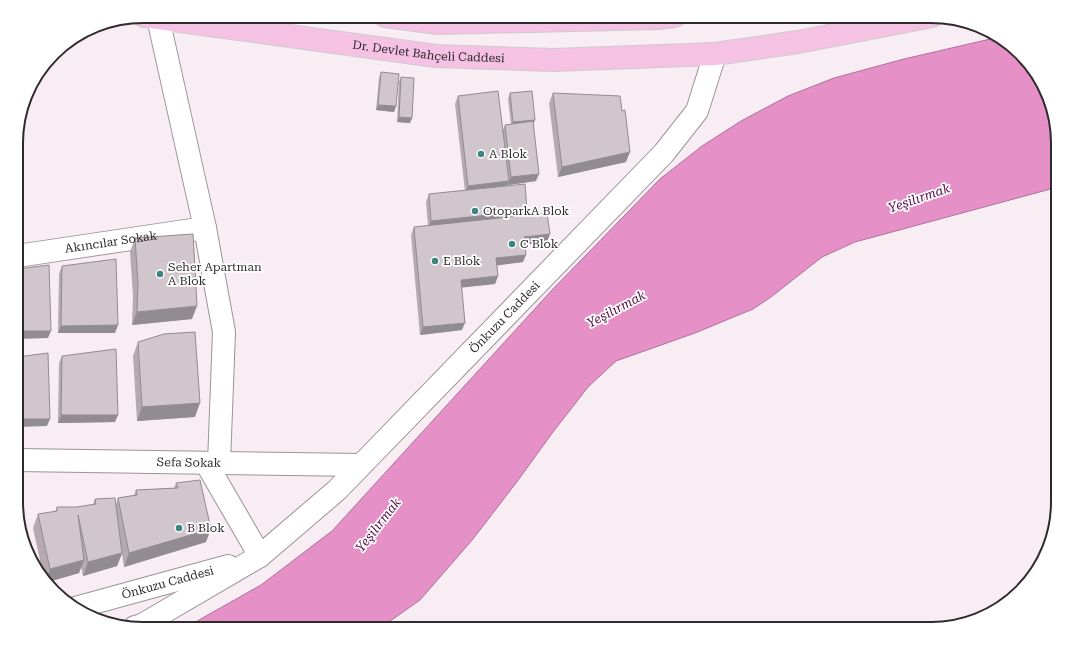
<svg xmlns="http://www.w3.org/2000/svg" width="1074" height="645" viewBox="0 0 1074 645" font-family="'Roboto Serif',serif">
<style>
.water{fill:#e690c8;stroke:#af719a}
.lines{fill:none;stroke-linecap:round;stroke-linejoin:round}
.minor-casing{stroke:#9c9398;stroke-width:24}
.major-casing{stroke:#cdcccd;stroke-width:24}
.minor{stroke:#fff;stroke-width:22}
.major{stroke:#f5c2e3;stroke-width:22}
.wall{fill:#b4aaaf}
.shaded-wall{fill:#928b8f}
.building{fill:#d1c6cc;stroke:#928b8f}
.poi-dot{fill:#3d8582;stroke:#fff;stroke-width:1.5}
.labels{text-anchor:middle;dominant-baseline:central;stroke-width:3.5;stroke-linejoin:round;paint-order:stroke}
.street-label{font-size:12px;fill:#2e2a2d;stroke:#fff}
.poi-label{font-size:12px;fill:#2e2a2d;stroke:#fff;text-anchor:start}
.water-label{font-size:13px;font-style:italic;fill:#580b44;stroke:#fff}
.rim{fill:none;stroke:#2e2a2d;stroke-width:2}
</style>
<rect width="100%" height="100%" fill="#f8edf3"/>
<path class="water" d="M999 37 1041 79 1058 134V187L855 242 822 257 771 297 753 309 695 333 616 361 588 387 553 432 516 483 473 539 420 600 379 629H183L261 585 332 531 552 290 660 179 702 146 741 121 788 96 834 78 904 59Z"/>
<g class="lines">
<g class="minor-casing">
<g id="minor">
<path d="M158 18 205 228 224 332 219 463"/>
<path id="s1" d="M17 256 205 228"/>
<path id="s2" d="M17 460 361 465"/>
<path d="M206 463 260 556"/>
<path id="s3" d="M75 608 228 566"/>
<path id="s4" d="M135 627 142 625 260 556 337 490 664 153 697 111 715 54"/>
</g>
</g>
<g class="major-casing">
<g id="major">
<path id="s5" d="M144 16 436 56 553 60 715 54 798 42 932 16"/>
<path d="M385 16 438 23 659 18 675 16"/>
</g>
</g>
<use href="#minor" class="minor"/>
<use href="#major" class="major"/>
</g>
<g class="wall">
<path d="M381 72 396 106 394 112 376 110 379 78Z"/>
<path d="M401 77 412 118 410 123 397 122 399 82Z"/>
<path d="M510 93 535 120 533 124 536 181 508 185V183L507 186 527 211 526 215 547 242 525 245 523 262 497 265 498 276 495 284 462 287V330L420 335 411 235 414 227 428 226 426 202 429 194 465 191 455 104 458 96 503 130 505 125 511 124 508 99Z"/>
<path d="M553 93 626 162 558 177 549 103Z"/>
<path d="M135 238 192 319 132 325 133 296 130 252Z"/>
<path d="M62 266 115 333H58L59 274Z"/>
<path d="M138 342 195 417 137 421 133 356Z"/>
<path d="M62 356 115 422 58 423 59 363Z"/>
<path d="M176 483 206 542 124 567 122 554 117 566 83 576 81 567 79 573 48 582 44 579 33 528 38 514 55 512 57 507H77L93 504 95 499 116 504 118 498 134 495 136 490 174 488Z"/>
</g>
<g class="shaded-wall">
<path d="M378 105 396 106 394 112 376 110Z"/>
<path d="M399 117 412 118 410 123 397 122Z"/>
<path d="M535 120 533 125 511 127 513 122Z"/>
<path d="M630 152 626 162 558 177 562 167Z"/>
<path d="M539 174 536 181 508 185 511 177Z"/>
<path d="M509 181 506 189 465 193 468 186Z"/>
<path d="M527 211 524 219 428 229 431 221Z"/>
<path d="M550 234 547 242 521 245 524 237Z"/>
<path d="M526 255 523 262 493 266 496 258Z"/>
<path d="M498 276 495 284 458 288 461 280Z"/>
<path d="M197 306 192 319 132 325 137 312Z"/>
<path d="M465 323 462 330 420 335 423 327Z"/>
<path d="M118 325 115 333H58L61 326Z"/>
<path d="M17 331H51L48 338 17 339Z"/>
<path d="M200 403 195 417 137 421 142 407Z"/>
<path d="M61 415H118L115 422 58 423Z"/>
<path d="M17 419H50L47 426 17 427Z"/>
<path d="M211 529 206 542 124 567 129 553Z"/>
<path d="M122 553 117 566 83 576 88 562Z"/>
<path d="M84 560 79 573 48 582 46 581 50 569Z"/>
</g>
<g class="building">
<path d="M381 72 399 74 396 106 378 105Z"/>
<path d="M401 77 414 78 412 118 399 117Z"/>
<path d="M498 91 509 181 468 186 458 96Z"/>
<path d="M532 91 535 120 513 122 510 93Z"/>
<path d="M553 93 620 96 622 111 625 110 630 152 562 167Z"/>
<path d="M533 121 539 174 511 177 505 125Z"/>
<path d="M525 184 527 211 431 221 429 194Z"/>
<path d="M547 213 550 234 524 237 526 255 496 258 498 276 461 280 465 323 423 327 414 227Z"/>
<path d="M193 234 197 306 137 312 138 283 135 238Z"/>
<path d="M116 259 118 325 61 326 62 266Z"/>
<path d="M49 265 51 331H17V269Z"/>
<path d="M195 332 200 403 142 407 138 342 164 334Z"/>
<path d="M116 349 118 415H61L62 356Z"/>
<path d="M48 353 50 419H17V357Z"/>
<path d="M200 480 211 529 129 553 118 498 137 495 136 490 178 488 176 483Z"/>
<path d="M115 498 122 553 88 562 78 515 84 560 50 569 38 514 57 511V507H77L96 504 95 499Z"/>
</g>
<g class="poi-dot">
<circle cx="481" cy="154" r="4"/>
<circle cx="475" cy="211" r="4"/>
<circle cx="512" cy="244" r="4"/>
<circle cx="435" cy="261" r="4"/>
<circle cx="160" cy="274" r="4"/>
<circle cx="179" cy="528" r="4"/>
</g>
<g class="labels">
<g class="street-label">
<text stroke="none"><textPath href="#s5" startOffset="287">Dr. Devlet Bahçeli Caddesi</textPath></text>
<text stroke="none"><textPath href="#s1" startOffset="95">Akıncılar Sokak</textPath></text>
<text stroke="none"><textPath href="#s4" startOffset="486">Önkuzu Caddesi</textPath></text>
<text stroke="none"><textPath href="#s2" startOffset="172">Sefa Sokak</textPath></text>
<text stroke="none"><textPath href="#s3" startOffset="96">Önkuzu Caddesi</textPath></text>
</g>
<g class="poi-label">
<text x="489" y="154">A Blok</text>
<text x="483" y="211">OtoparkA Blok</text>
<text x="520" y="244">C Blok</text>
<text x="443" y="261">E Blok</text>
<text x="168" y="267">Seher Apartman<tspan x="168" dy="14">A Blok</tspan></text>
<text x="187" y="528">B Blok</text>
</g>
<g class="water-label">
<text transform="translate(919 198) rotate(-19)">Yeşilırmak</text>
<text transform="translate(616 309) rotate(-28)">Yeşilırmak</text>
<text transform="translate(378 525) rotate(-52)">Yeşilırmak</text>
</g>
</g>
<path d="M0 0H1074V645H0ZM143 23H931A120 120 0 0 1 1051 143V502A120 120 0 0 1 931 622H143A120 120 0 0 1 23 502V143A120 120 0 0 1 143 23Z" fill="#fff" fill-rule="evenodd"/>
<path class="rim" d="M143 23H931A120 120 0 0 1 1051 143V502A120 120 0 0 1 931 622H143A120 120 0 0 1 23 502V143A120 120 0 0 1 143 23Z"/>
</svg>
